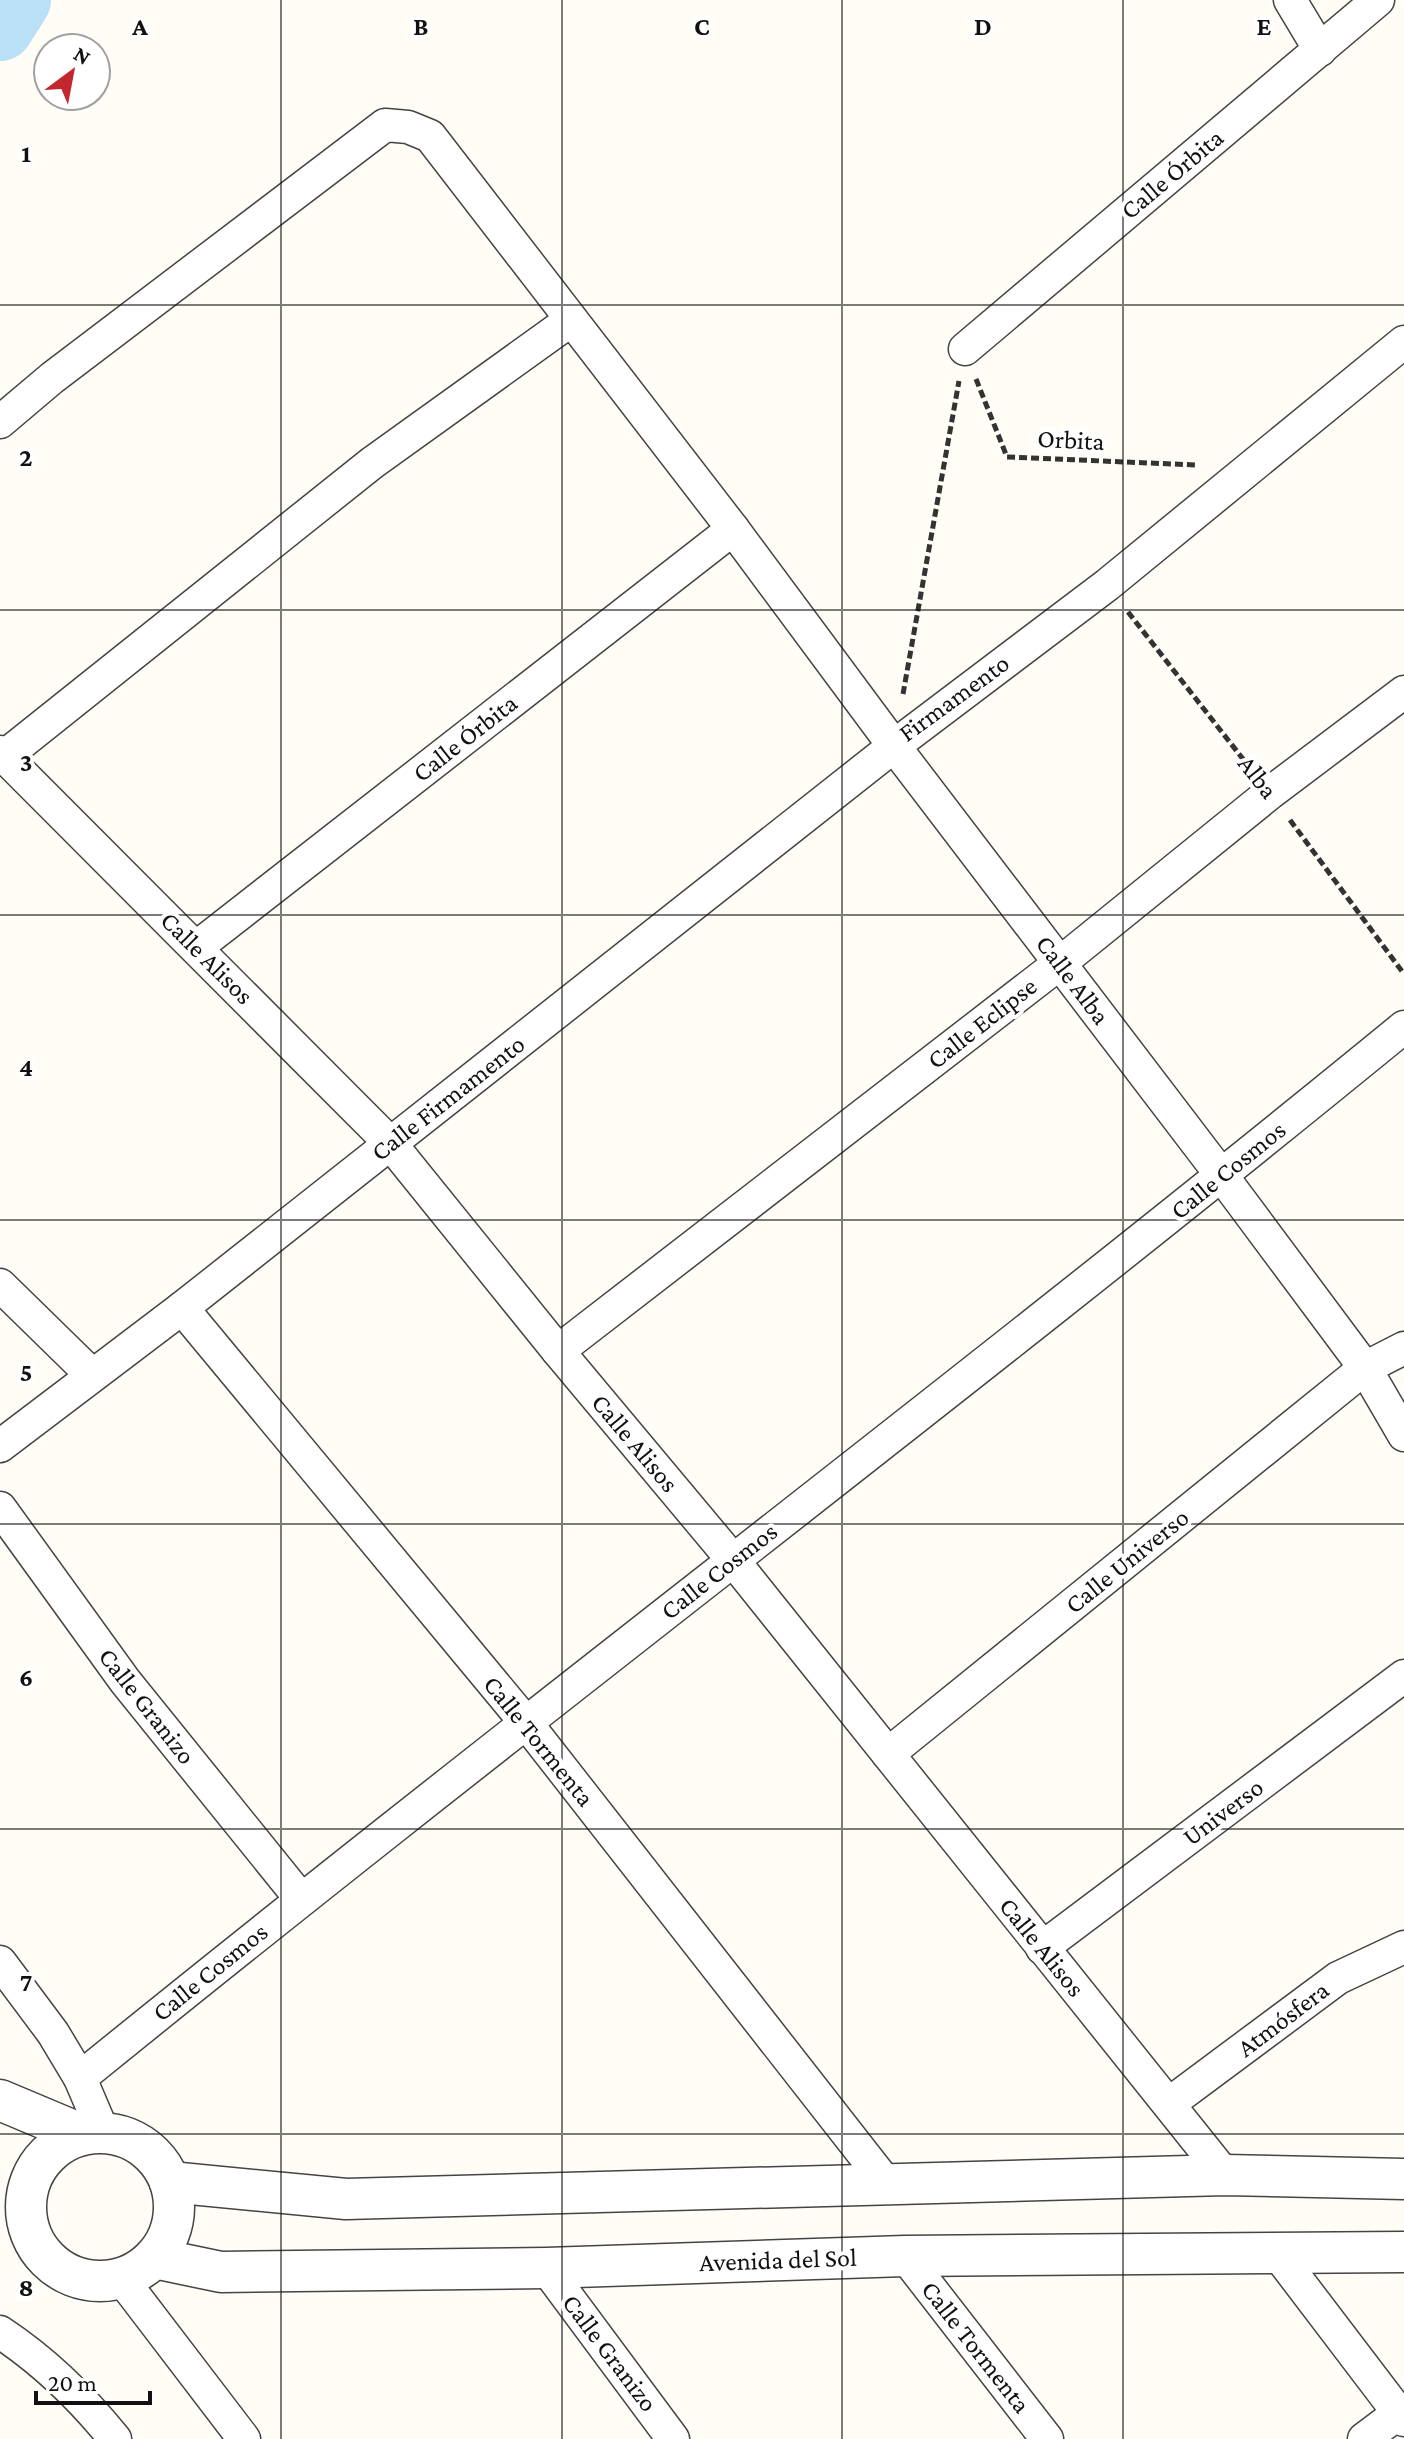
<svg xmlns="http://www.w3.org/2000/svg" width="1404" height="2439" viewBox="0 0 1404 2439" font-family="'Crimson Pro',serif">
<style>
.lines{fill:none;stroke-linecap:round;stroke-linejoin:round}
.river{stroke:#b9e0f7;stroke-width:68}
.minor-casing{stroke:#444;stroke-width:35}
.tertiary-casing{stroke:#444;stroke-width:43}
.path{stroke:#333;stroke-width:5;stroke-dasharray:8 4;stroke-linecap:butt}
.minor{stroke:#fff;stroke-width:32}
.tertiary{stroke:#fff;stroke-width:40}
.grid{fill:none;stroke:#111;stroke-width:2;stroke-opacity:0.55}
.labels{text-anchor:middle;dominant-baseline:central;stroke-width:8;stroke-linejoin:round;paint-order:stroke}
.street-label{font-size:26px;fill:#111;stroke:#fff}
.grid-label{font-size:26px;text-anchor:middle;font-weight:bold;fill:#111;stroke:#fff;stroke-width:8;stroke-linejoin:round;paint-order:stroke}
</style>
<rect width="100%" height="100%" fill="#fffdf5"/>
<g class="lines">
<path class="river" d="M0 27 17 0"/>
<g class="minor-casing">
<g id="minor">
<path d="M1290 0 1320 50"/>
<path d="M965 349 1378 0"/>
<path d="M0 422 52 378 385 125 408 127 430 136 733 529 894 746 1222 1176 1365 1368 1404 1435"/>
<path d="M0 752 390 1143 558 1351 732 1559 1225 2175"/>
<path d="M5 756 372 463 571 320"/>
<path d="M197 947 733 529"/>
<path d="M0 1285 92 1375"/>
<path d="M182 1308 527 1724 886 2183"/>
<path d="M558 1351 1060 963 1270 793 1404 692"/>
<path d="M0 1446 182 1308 894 746 1107 585 1404 342"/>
<path d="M0 1508 125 1681 301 1899"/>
<path d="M888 1754 1365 1368 1404 1348"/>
<path d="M1042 1948 1404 1676"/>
<path d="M0 1962 53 2033 80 2078"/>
<path d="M1170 2103 1338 1978 1404 1947"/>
<path d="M103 2132 80 2078C517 1723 968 1384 1404 1027"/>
<path d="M1277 2253 1404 2420"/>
<path d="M905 2256 1047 2439"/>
<path d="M546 2268 673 2439"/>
<path d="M121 2278 244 2439"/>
<path d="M0 2332C44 2361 82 2398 115 2439"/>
<path d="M1364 2439 1404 2409"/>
</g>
</g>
<g class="tertiary-casing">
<g id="tertiary">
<path d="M0 2100 81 2134"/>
<circle cx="100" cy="2207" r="74"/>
<path d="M170 2182 346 2199 1225 2175 1404 2179"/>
<path d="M154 2258 221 2272 546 2268 905 2256 1404 2252"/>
</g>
</g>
<g class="path">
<path d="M976 379 1007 457 1197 465"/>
<path d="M1128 612 1250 768"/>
<path d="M903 694 959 381"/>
<path d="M1290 820 1404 974"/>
</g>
<use href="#minor" class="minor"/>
<use href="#tertiary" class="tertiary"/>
</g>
<path class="grid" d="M281 0V2439M562 0V2439M842 0V2439M1123 0V2439M0 305H1404M0 610H1404M0 915H1404M0 1220H1404M0 1524H1404M0 1829H1404M0 2134H1404"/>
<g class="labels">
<g class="street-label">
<text transform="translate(1172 174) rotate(-40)">Calle Órbita</text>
<text transform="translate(1071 440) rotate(3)">Orbita</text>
<text transform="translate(954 698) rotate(-36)">Firmamento</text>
<text transform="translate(465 738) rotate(-38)">Calle Órbita</text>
<text transform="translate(1258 777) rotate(52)">Alba</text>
<text transform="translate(207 958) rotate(45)">Calle Alisos</text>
<text transform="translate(1073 980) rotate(53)">Calle Alba</text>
<text transform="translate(982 1023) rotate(-38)">Calle Eclipse</text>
<text transform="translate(448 1098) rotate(-38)">Calle Firmamento</text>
<text transform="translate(1228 1170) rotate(-39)">Calle Cosmos</text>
<text transform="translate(635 1443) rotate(50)">Calle Alisos</text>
<text transform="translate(1127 1561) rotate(-39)">Calle Universo</text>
<text transform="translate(719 1571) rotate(-38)">Calle Cosmos</text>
<text transform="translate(147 1706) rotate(52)">Calle Granizo</text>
<text transform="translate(539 1741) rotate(51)">Calle Tormenta</text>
<text transform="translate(1223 1812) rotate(-37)">Universo</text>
<text transform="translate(1042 1947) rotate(51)">Calle Alisos</text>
<text transform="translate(210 1972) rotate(-39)">Calle Cosmos</text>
<text transform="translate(1283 2019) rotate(-37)">Atmósfera</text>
<text transform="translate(778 2260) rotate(-2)">Avenida del Sol</text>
<text transform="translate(976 2347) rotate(52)">Calle Tormenta</text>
<text transform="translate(610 2353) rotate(53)">Calle Granizo</text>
</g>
</g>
<g class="grid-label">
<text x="140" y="35">A</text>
<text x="421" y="35">B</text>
<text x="702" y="35">C</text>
<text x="983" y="35">D</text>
<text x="1264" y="35">E</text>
<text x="26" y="162">1</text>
<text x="26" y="466">2</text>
<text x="26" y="771">3</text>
<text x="26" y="1076">4</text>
<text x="26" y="1381">5</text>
<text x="26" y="1686">6</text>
<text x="26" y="1991">7</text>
<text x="26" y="2296">8</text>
</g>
<g transform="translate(72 72) rotate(32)"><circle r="38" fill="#ffffff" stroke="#a0a0a0" stroke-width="2"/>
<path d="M0-6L14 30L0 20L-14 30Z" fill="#c4262e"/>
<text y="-12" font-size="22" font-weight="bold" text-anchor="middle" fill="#111111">N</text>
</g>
<path d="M36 2391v12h114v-12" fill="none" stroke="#111111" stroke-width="4"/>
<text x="48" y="2391" font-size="24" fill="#111111" stroke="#ffffff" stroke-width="6" paint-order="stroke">20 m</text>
</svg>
